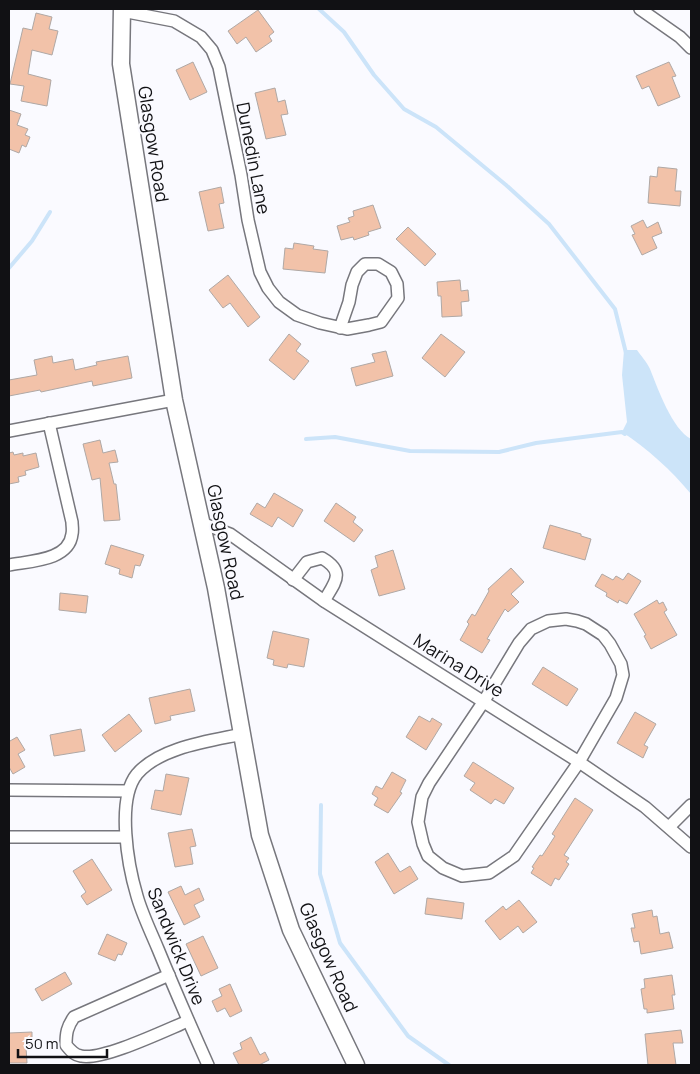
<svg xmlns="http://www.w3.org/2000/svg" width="700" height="1074" viewBox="0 0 700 1074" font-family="Manrope,sans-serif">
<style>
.water{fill:#cce4f9}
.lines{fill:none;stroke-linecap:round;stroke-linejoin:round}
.stream{stroke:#cce4f9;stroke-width:4}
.building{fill:#f2c2a9;stroke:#afa8a5}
.street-casing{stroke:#77777d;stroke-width:14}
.secondary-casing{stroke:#77777d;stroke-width:19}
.street{stroke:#fff;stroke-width:11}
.secondary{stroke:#fff;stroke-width:16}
.labels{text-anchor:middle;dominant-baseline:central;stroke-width:4.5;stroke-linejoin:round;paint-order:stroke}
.street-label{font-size:18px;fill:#111114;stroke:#fafaff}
</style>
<rect width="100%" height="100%" fill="#fafaff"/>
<path class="water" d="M624 350H637C641 356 647 362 650 369 658 389 672 429 691 439V494C671 470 648 449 622 432L627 422 622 375Z"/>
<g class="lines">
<g class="stream">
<path d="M319 9 344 32 374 75 404 109 436 127 506 185 549 224 615 309 626 353"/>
<path d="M9 268 32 241 50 212"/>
<path d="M306 439 335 437 410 451 499 452 536 443 622 432 625 434"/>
<path d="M321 805 320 874 340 943 408 1036 449 1065"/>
</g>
</g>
<g class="building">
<path d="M258 10 274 32 269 36 272 41 256 52 246 37 237 44 228 31Z"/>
<path d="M36 13 52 17 49 29 58 31 52 55 32 50 28 74 51 80 47 106 21 101 24 86 10 84 23 28 32 30Z"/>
<path d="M193 62 207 92 190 100 176 70Z"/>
<path d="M669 62 676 76 672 77 680 97 658 106 649 86 642 89 636 76Z"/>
<path d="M275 88 278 102 285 100 288 114 281 115 286 135 266 139 255 93Z"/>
<path d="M9 110 21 114 17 125 28 129 25 135 30 137 26 147 22 145 19 153 9 149Z"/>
<path d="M658 167 677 169 675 191H681L680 206 648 203 650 176 657 177Z"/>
<path d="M221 187 224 203 219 204 224 228 208 231 199 192Z"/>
<path d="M373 205 381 228 368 232 369 235 354 240 353 237 341 240 337 226 350 222 348 218 354 216 353 211Z"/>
<path d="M643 220 647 228 658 222 662 233 652 237 657 248 642 255 632 235 635 234 631 226Z"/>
<path d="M408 227 436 254 425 266 396 239Z"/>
<path d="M294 243 314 246 313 249 328 251 325 273 283 269 285 248 293 249Z"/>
<path d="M228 275 260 317 248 327 230 303 223 308 209 290Z"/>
<path d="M460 280 461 291 468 290 469 301 461 302 462 316 442 317 441 296H438L437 282Z"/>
<path d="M289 334 301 344 296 351 309 361 294 380 269 360Z"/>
<path d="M441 334 465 352 445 377 422 358Z"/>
<path d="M386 351 393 376 356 386 351 368 375 362 372 354Z"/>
<path d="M52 356 53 363 73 359 75 370 97 365 96 362 128 356 132 378 93 386 92 381 41 392 40 390 9 396V380L37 375 34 360Z"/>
<path d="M100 440 103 453 115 450 118 462 109 463 114 484H116L120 520 104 521 100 478 92 480 83 444Z"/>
<path d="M13 452 14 455 23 453V456L36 453 39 467 25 471 26 475 18 477 19 482 9 484V453Z"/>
<path d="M274 493 303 510 293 527 278 517 272 527 250 514 257 503 265 508Z"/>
<path d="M336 503 356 517 353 522 363 530 354 542 324 521Z"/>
<path d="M550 525 581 534V536L591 539 585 560 543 548Z"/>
<path d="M111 545 144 555 140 566 135 565 132 578 119 574 120 569 105 564Z"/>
<path d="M393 550 405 589 379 596 371 570 378 567 375 556Z"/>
<path d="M511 568 524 582 511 594 519 602 508 612 505 609 487 639 490 640 482 653 460 640 469 624 467 622 472 614 475 616 489 591 488 589Z"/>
<path d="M628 573 641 581 627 604 619 600 618 603 606 596 607 593 595 586 602 574 613 580 616 576 623 580Z"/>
<path d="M60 593 88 596 86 613 59 610Z"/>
<path d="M657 600 659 604 663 602 667 610 664 612 677 635 651 649 644 636 646 635 634 614Z"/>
<path d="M273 631 309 639 304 667 288 664 287 668 273 665 274 660 267 658Z"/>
<path d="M543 667 578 689 567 706 532 684Z"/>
<path d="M190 689 195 711 170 716 171 720 155 724 149 698Z"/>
<path d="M635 712 656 724 644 745 648 747 643 758 617 743Z"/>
<path d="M129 714 142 731 115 752 102 735Z"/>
<path d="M419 716 430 722 432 718 442 724 426 750 406 737Z"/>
<path d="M81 729 85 751 54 756 50 735Z"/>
<path d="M17 737 25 750 18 754 25 767 13 774 9 767V738L10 741Z"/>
<path d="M473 762 514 788 504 804 495 799 491 804 470 790 475 783 464 776Z"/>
<path d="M392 772 406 780 400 792 402 793 388 813 374 805 378 798 372 794 376 786 382 789Z"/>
<path d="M166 774 189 778 181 815 151 809 155 790 163 791Z"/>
<path d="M575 798 593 810 564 855 569 858 566 862 569 864 559 880 555 878 551 886 531 873 534 868 532 867 540 855 542 856 555 836 552 834Z"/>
<path d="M192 829 196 846 190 847 193 864 175 867 168 833Z"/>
<path d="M388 853 400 872 410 866 418 879 394 894 375 862Z"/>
<path d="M92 859 112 890 87 905 81 896 86 892 73 871Z"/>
<path d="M181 886 185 895 199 888 204 900 194 905 200 917 184 925 168 892Z"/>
<path d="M427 898 464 903 462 919 425 914Z"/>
<path d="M519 900 537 922 523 933 518 926 500 940 485 921 503 906 506 910Z"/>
<path d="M652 910 653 917 657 916 660 934 669 932 673 948 641 954 639 941 634 942 631 928H635L632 914Z"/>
<path d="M107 934 127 943 122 955 118 954 115 961 98 954Z"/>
<path d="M203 936 218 968 201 976 186 944Z"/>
<path d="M65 972 72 984 42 1001 35 989Z"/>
<path d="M672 975 675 995H672L674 1009 647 1013V1009H644L641 989 645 988 644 979Z"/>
<path d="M230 984 242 1011 230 1017 225 1008 217 1012 212 1001 222 996 219 989Z"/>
<path d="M681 1030 683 1043H673L676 1065H648L645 1034Z"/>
<path d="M32 1032V1047H26L27 1063H9V1033Z"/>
<path d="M251 1037 260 1055 265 1052 269 1060 259 1065H239L233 1053 242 1049 240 1043Z"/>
</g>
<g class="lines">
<g class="street-casing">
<g id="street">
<path d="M640 9 680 37 691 48"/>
<path d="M122 11 174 21 201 37 212 50 219 67 241 175 248 220 260 272 268 288 279 302 297 315 320 323 347 329 369 325 381 322 398 298 397 284 391 272 378 264H365L357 272 352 285 349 302 340 328"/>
<path d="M9 431 174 400"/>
<path d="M202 523 230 534 324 601 579 762 645 807 691 847"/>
<path d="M9 565C29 561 69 561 72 534 73 530 72 526 72 522L49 423"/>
<path d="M293 580 307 562 322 558C346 572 335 582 324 601"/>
<path d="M566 619 577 621 586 624 603 635 610 644 621 664 623 675 616 698 579 762 514 856 489 873 462 876 443 868 428 856 423 844 418 822 422 797 429 783 484 701 519 643 531 629 548 621Z"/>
<path d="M9 790 128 791"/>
<path d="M669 827 691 805"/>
<path d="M9 837H125"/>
<path d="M169 975 74 1017C67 1027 66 1033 66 1045 70 1050 74 1055 81 1056 102 1061 166 1030 188 1021"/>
<path d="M208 1065C191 1027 174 988 158 949 151 932 142 914 137 896 128 866 116 800 137 774 160 747 210 741 243 734"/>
</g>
</g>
<g class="secondary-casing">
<path id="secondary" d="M122 9 121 64 174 400 216 588 260 835 291 930 356 1065"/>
</g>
<use href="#street" class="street"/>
<use href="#secondary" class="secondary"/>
</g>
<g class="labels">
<g class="street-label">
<text transform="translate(154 144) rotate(81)">Glasgow Road</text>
<text transform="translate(254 158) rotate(79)">Dunedin Lane</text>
<text transform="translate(226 542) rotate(78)">Glasgow Road</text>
<text transform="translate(459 665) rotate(32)">Marina Drive</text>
<text transform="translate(177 946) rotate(68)">Sandwick Drive</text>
<text transform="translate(329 957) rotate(66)">Glasgow Road</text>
</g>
</g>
<rect width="700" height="1074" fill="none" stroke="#111114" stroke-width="20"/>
<path d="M18 1049v8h89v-8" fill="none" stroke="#111114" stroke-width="2.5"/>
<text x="25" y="1049" font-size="15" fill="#111114" stroke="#fafaff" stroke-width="4" paint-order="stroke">50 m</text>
</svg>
